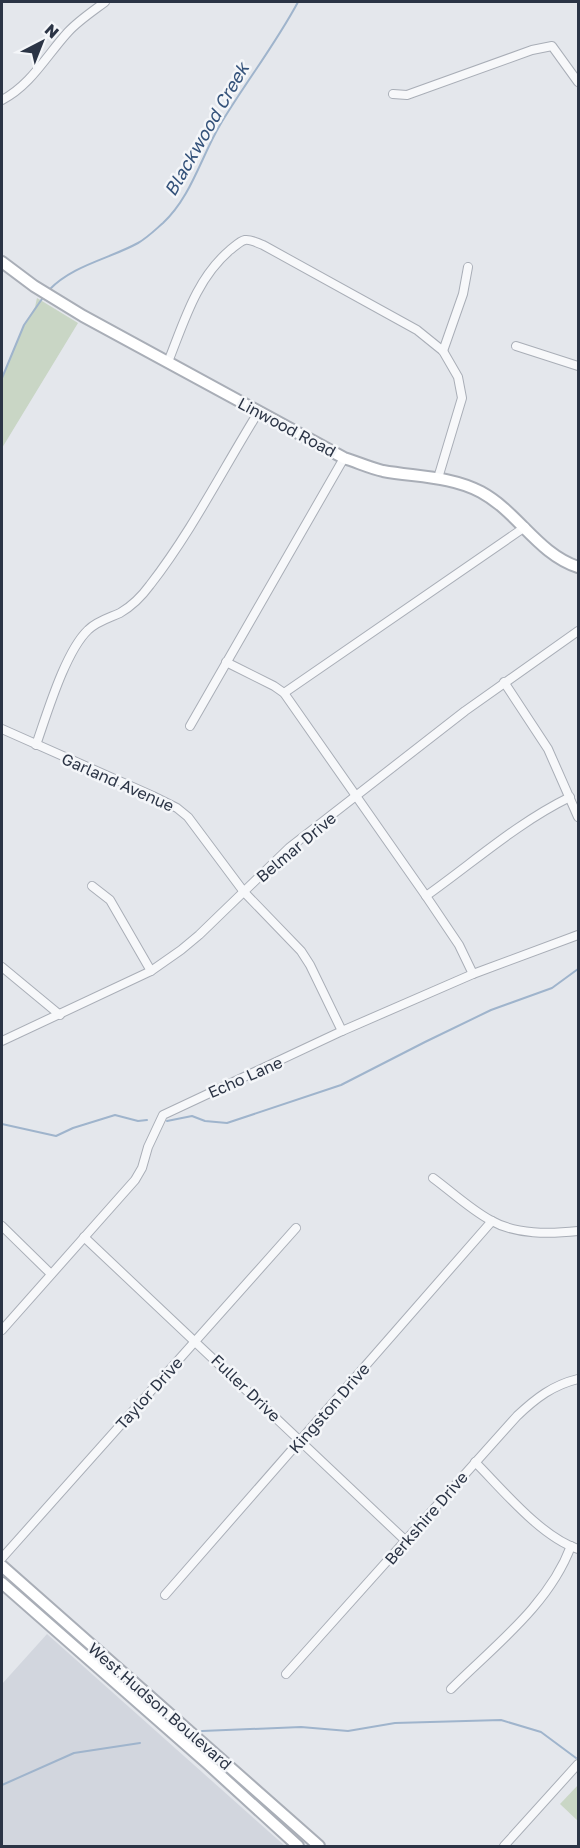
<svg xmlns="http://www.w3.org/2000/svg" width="580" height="1848" viewBox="0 0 580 1848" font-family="'Golos Text',sans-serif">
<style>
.built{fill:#d2d6de}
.green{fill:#c9d6c5}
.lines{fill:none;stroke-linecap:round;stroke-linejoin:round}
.stream{stroke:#9fb4cc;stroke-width:2}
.minor-casing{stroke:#a9aeb7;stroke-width:10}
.secondary-casing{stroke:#a9aeb7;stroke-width:14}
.minor{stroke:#f7f8fa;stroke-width:8}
.secondary{stroke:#fff;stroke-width:10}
.labels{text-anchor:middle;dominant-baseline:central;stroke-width:5;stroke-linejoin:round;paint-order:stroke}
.street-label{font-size:16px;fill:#2b3445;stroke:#f4f6f9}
.water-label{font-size:18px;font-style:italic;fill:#34527a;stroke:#f4f6f9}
</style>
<rect width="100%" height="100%" fill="#e4e7ec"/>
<path class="built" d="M47 1634 285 1846H2V1684Z"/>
<g class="green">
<path d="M37 298 78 323 2 448V378L24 325 35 307Z"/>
<path d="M578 1785V1821L560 1804Z"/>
</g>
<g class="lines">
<g class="stream">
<path d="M49 290C73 265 109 259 138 243 147 238 155 230 163 223 191 197 201 157 220 125 245 83 275 45 298 2"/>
<path d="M2 378 24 325 44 296"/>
<path d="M167 1121 192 1116 205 1121 227 1123 341 1085 425 1042 491 1010 552 988 578 969"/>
<path d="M2 1124 56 1136 73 1128 115 1115 138 1121 147 1120"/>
<path d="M202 1731 301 1727 348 1731 395 1723 501 1720 541 1732 576 1758"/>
<path d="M2 1785 74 1753 140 1743"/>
</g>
<g class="minor-casing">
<g id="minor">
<path d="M393 94 407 95 532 50 552 46 578 82"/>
<path d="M2 100C31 85 46 56 68 32 78 21 93 11 105 2"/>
<path d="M516 346 578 366"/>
<path d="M443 351 463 294 468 267"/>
<path d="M168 362C184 322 196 279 230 250 234 247 240 241 245 240 251 239 257 243 263 245L417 330 443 351 458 377 462 398 438 478"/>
<path d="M226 662 274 686 284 693 426 896 459 945 473 974"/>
<path d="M504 682 548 749 578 817"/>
<path d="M284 693 525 527"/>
<path d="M190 726 344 458"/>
<path d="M2 729 153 796 177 808 188 817 244 892 301 951 310 965 342 1031"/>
<path d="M36 745C47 714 65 652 88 630 97 621 109 618 120 613 132 606 142 596 150 585 192 531 223 469 259 411"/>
<path d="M92 886 110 900 151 971"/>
<path d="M426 896C474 862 517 823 570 797"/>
<path d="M2 967 60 1015"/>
<path d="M2 1041 151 971 181 950 199 935 289 848 465 711 578 631"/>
<path d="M433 1178C452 1192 470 1209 490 1220 516 1235 550 1234 578 1231"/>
<path d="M2 1226 51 1274"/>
<path d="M84 1237 406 1541"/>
<path d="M2 1330 135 1180 142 1168 148 1147 163 1115 342 1031 473 974 578 935"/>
<path d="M475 1462C502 1489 541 1537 578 1549"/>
<path d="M2 1558 296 1228"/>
<path d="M165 1595 492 1221"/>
<path d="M286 1674 517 1416C536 1398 553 1385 578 1379"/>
<path d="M451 1689C494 1646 549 1605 571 1546"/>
<path d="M504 1846 578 1764"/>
</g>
</g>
<g class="secondary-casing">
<g id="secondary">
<path d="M2 262 34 286 83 316 344 458C357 462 370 468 383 471 416 477 451 476 481 492 518 512 538 554 578 567"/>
<path d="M2 1566 319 1846"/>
<path d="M2 1583 207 1763 298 1846"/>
</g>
</g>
<use href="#minor" class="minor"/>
<use href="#secondary" class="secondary"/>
</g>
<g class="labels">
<g class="street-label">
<text transform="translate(287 427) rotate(28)">Linwood Road</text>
<text transform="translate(118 782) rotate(24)">Garland Avenue</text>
<text transform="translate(296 847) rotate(-40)">Belmar Drive</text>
<text transform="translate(245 1077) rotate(-24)">Echo Lane</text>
<text transform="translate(246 1388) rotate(44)">Fuller Drive</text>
<text transform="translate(149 1393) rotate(-48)">Taylor Drive</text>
<text transform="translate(329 1408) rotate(-49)">Kingston Drive</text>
<text transform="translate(426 1518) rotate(-49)">Berkshire Drive</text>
<text transform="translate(160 1706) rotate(41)">West Hudson Boulevard</text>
</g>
<g class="water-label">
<text transform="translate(206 129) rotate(-60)">Blackwood Creek</text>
</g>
</g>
<rect width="580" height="1848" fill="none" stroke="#2b3445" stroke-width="6"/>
<g transform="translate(42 42) rotate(42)" stroke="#f4f6f9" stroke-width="4.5" paint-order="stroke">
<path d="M0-4.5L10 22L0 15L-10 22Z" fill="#2b3445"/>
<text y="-9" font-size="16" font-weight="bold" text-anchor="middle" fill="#2b3445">N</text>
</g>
</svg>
